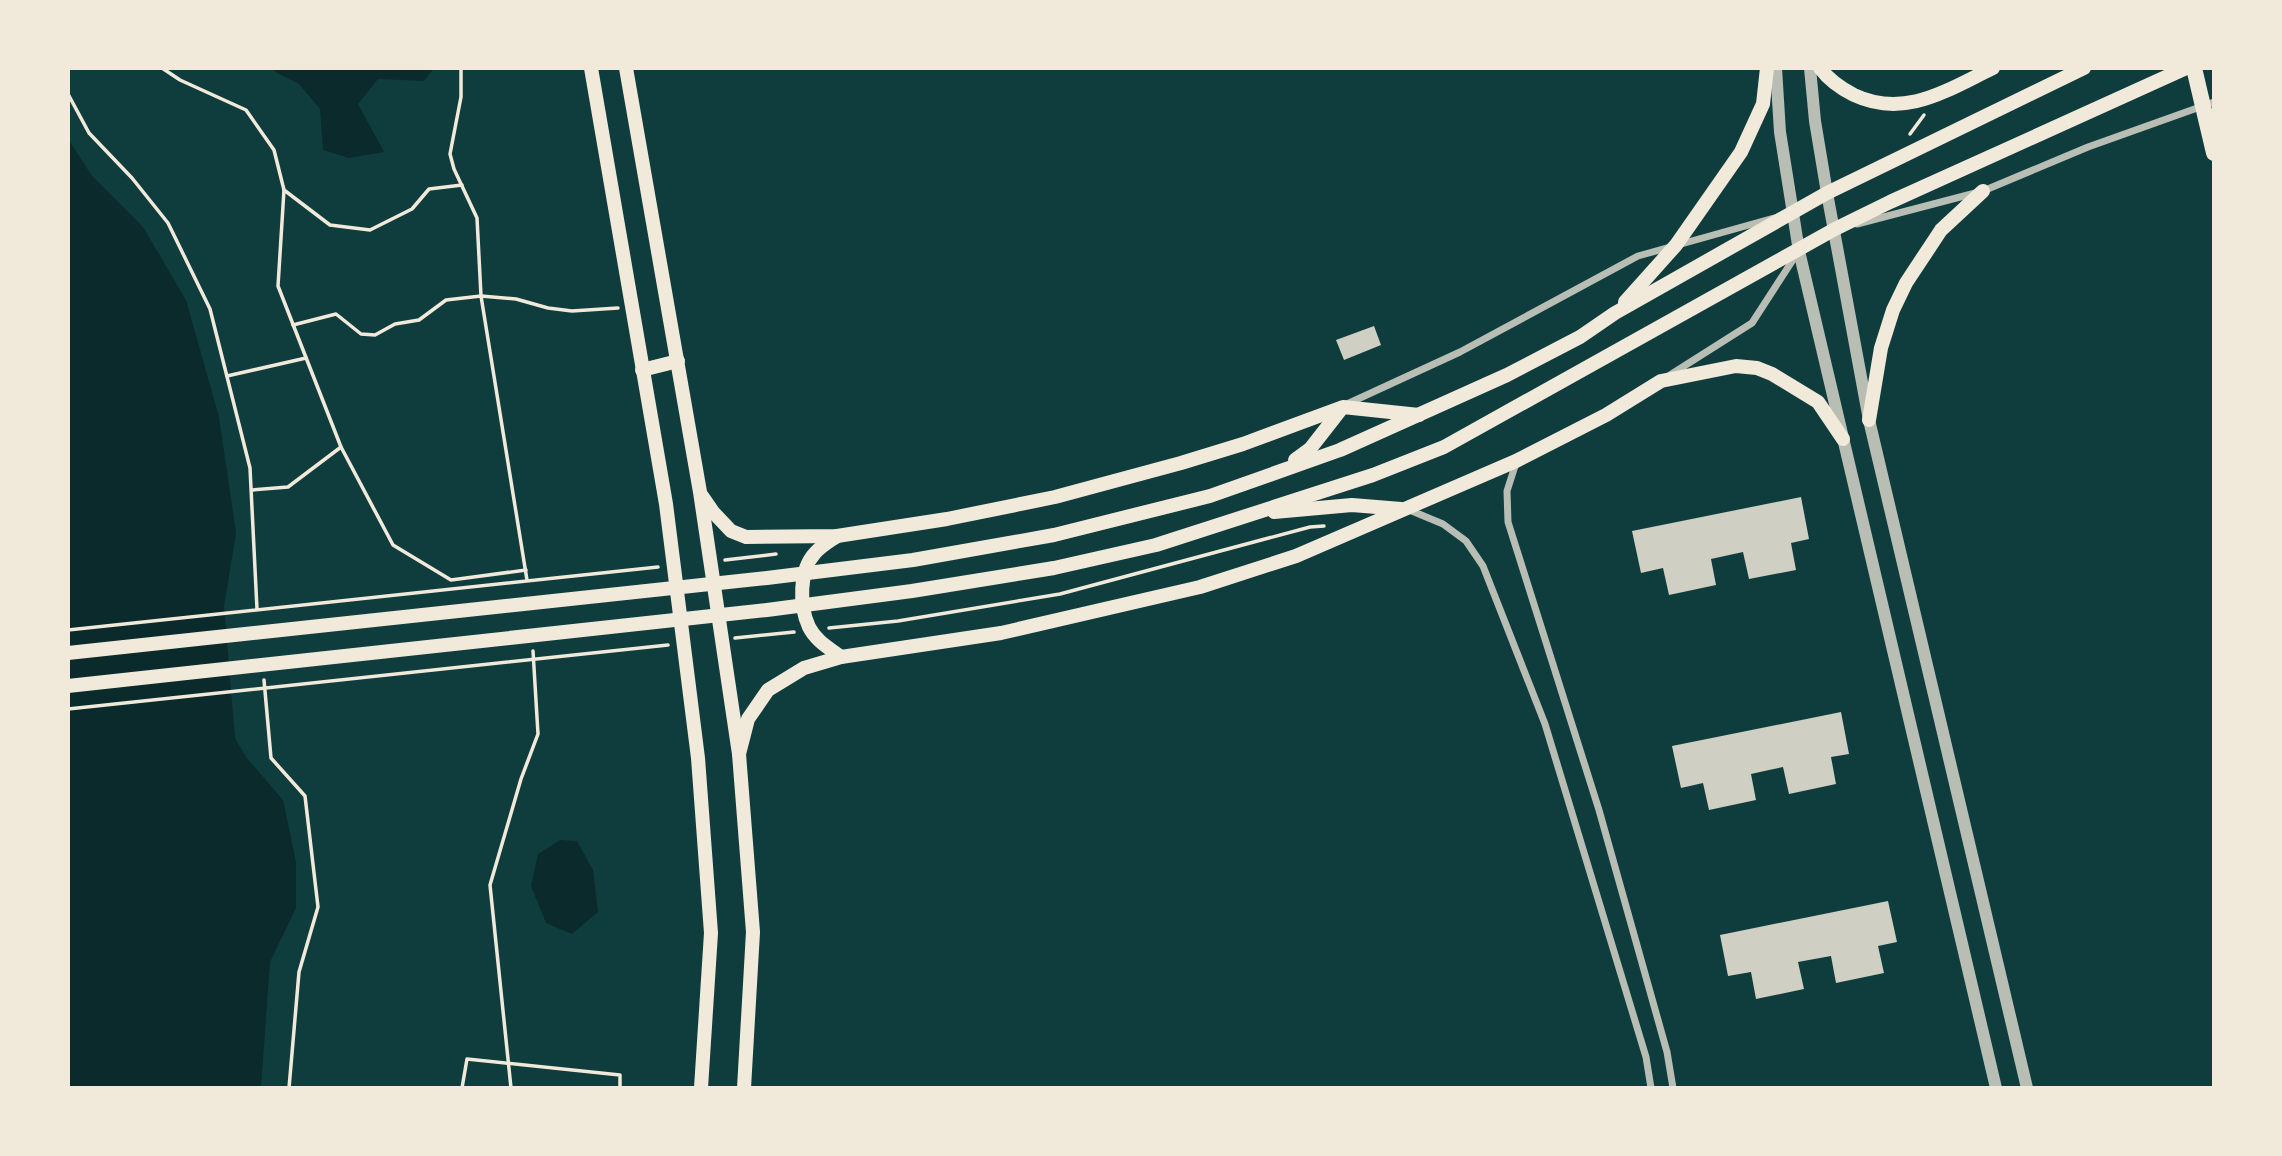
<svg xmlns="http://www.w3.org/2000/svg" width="2282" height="1156" viewBox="0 0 2282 1156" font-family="Rubik,sans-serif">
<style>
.water{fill:#0a2a2b}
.building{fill:#cfcfc3}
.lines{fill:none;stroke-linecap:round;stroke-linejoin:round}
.path{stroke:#f1e9da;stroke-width:3.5}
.minor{stroke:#b8beb3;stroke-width:7}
.tertiary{stroke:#b8beb3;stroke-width:12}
.secondary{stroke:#f1e9da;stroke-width:14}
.trunk{stroke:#f1e9da;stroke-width:16}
</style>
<rect width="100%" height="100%" fill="#0f3d3e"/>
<g class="water">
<path d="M273 68H434L424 81 378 79 358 104 384 152 349 158 323 150 320 109 299 84 275 72Z"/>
<path d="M68 139 92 176 143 227 186 300 219 417 236 533 224 606 235 738 246 757 283 800 296 862V908L270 962 261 1088H68Z"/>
<path d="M560 840 577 841 593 870 598 912 572 934 546 923 531 886 538 854Z"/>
</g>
<g class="building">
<path d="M1374 326 1381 345 1344 360 1336 340Z"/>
<path d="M1801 497 1809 539 1791 543 1796 570 1749 579 1743 552 1711 559 1716 585 1669 595 1663 568 1641 573 1632 531Z"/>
<path d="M1841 712 1849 754 1831 757 1836 784 1789 794 1783 767 1769 770 1751 774 1756 800 1709 810 1703 783 1681 788 1672 746Z"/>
<path d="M1888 901 1897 942 1878 946 1884 973 1836 983 1831 956 1798 962 1804 989 1756 999 1751 972 1728 976 1720 935Z"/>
</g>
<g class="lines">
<g class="path">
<path d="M162 68 180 80 246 110 274 150 284 190 278 286 341 447 393 545 451 580 526 570"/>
<path d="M461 68V97L450 154 454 169 477 218 481 296 527 580"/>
<path d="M68 94 89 133 132 178 168 223 210 309 250 468 257 609"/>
<path d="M1910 134 1924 115"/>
<path d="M284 190 330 225 370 230 412 209 429 189 462 185"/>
<path d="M293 325 336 314 361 334 375 335 395 324 419 320 446 300 481 296 516 299 548 308 572 311 618 308"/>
<path d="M227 376 306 358"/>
<path d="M252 490 288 487 341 447"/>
<path d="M725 560 776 554"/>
<path d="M829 628 898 621 1060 594 1310 527 1324 526"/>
<path d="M68 630 658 567"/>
<path d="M735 638 794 632"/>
<path d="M264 680 271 758 305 796 318 907 299 972 289 1088"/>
<path d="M68 709 668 645"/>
<path d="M462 1088 467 1059 620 1075V1088"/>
<path d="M511 1088 490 885 521 779 538 734 533 651"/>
</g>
<g class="minor">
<path d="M1857 224 1983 191 2088 147 2214 102"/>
<path d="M1670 375 1752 323 1796 255"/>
<path d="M1347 404 1460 352 1638 256 1774 218"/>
<path d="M1516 463 1507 491 1508 522 1599 810 1667 1052 1673 1088"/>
<path d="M1407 509 1443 524 1466 541 1483 566 1545 724 1646 1057 1651 1088"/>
</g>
<g class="tertiary">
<path d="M1776 68 1780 132 1799 251 1996 1088"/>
<path d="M1810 68 1815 121 1827 193 1869 420 2027 1088"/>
</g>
<g class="secondary">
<path d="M591 68 666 504 698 758 711 933 701 1088"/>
<path d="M626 68 700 492 739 754 753 932 744 1088"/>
<path d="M1820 68C1829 80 1840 88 1854 95 1905 119 1947 90 1993 68"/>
<path d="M1625 302 1676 245 1741 152 1763 104 1767 68"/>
<path d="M642 370 678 361"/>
<path d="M1869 420 1881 348 1893 310 1906 283 1941 230 1983 191"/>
<path d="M1295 460 1310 449 1342 408"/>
<path d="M702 496 713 512 731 531 746 537 837 536 947 519 1055 497 1181 463 1243 444 1343 407 1419 415"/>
<path d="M1274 512 1352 505 1401 509"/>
<path d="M837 536C830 541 821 546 815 553 799 570 799 606 809 627 816 641 829 648 841 657"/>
<path d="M68 653 767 578 913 560 1054 535 1210 496 1340 450 1507 375 1580 337 1615 313 1827 193 2084 68"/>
<path d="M68 686 767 610 912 591 1054 568 1156 545 1373 475 1444 447 1835 229 1890 202 2186 68"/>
<path d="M739 754 748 719 768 690 804 668 841 657 1001 633 1200 587 1296 556 1516 461 1606 415 1661 381 1736 366 1757 368 1772 374 1818 402 1843 439"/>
</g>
<path class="trunk" d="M2194 68 2214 153"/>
</g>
<rect width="2282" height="1156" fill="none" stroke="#f1e9da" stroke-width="140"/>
</svg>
